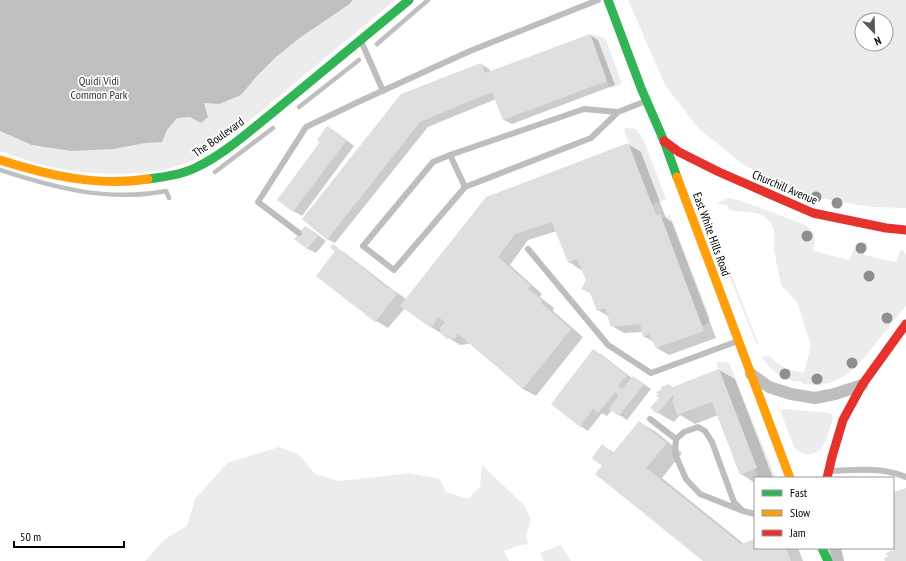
<svg xmlns="http://www.w3.org/2000/svg" width="906" height="561" viewBox="0 0 906 561" font-family="'PT Sans Narrow',sans-serif">
<style>
.green{fill:#ececec;fill-rule:evenodd}
.water{fill:#bfbfbf}
.shadow{fill:#0003}
.lines{fill:none;stroke-linecap:round;stroke-linejoin:round}
.stream{stroke:#bfbfbf;stroke-width:4.5}
.building{fill:#dfdfdf}
.lane{stroke:#bebebe;stroke-width:6}
.street{stroke:#bebebe;stroke-width:12}
.fast{stroke:#30b455;stroke-width:9}
.slow{stroke:#ff9f0a;stroke-width:9}
.jam{stroke:#e5322d;stroke-width:9}
.tree{fill:#8f8f8f}
.labels{text-anchor:middle;dominant-baseline:central;stroke-width:3.5;stroke-linejoin:round;paint-order:stroke}
.park-label{font-size:12px;fill:#333;stroke:#fff}
.street-label{font-size:12px;fill:#000;stroke:#fff}
</style>
<rect width="100%" height="100%" fill="#fff"/>
<g class="green">
<path d="M0 0H395L231 136C219 144 208 153 195 159 162 176 110 176 74 171 51 168 22 159 0 151Z"/>
<path d="M628 0H906V208L871 207 820 198 784 186 744 165 699 129 665 85ZM862 20H886V44H862Z"/>
<path d="M590 34 602 37 606 40 622 84 610 89Z"/>
<path d="M628 128 637 129V132L640 134 644 141 666 199 651 205 624 129Z"/>
<path d="M728 198 742 201 805 225C817 232 816 239 813 251L849 260C853 251 856 243 867 242L864 255 896 262 901 249 906 254V306L863 359 850 372 841 378 832 382 820 385 802 384V382L797 381 796 382C780 376 772 372 762 357L768 356 773 359 777 363 787 369 804 373 811 345 797 302 781 285 774 250V232L772 224 764 216 757 213 729 210 728 205 716 204 723 200Z"/>
<path d="M670 215 710 317C709 323 707 324 702 326L662 218Z"/>
<path d="M721 248 758 343 757 346 719 249Z"/>
<path d="M716 362H723L729 363 776 478H758L755 469 757 468Z"/>
<path d="M783 409 830 413 832 415 833 418C828 431 827 451 811 454 804 455 798 451 794 447L781 413 780 410Z"/>
<path d="M279 447 298 454 315 474 339 481 369 478 408 473 440 479 446 492 468 499 480 487 482 465 524 505 531 520 526 535 528 544 520 545 504 551 509 561H145L165 539 187 526 195 499 227 463Z"/>
<path d="M561 545 571 561H544L540 553Z"/>
</g>
<path class="water" d="M0 0H353L348 5 301 37 277 56 256 77 241 95 219 104 204 103 208 117 201 123 190 117 177 118 167 130 162 142 145 143 113 149 71 151 32 145 0 131Z"/>
<g class="shadow">
<path d="M590 35 598 40 615 85 512 124 504 120 496 99 428 127 335 243 327 239 303 219 481 64 489 69 491 72Z"/>
<path d="M328 127 336 132 354 146 302 216 293 211Z"/>
<path d="M628 144 641 152 666 218 672 222 716 338 669 355 657 348 654 342 643 336V332L624 333 612 326 608 316 598 310 582 269 581 270 569 262 557 231 528 240 510 265 542 294 540 297 554 308 553 311 583 337 536 396 523 389 470 343 468 344 460 345 431 327 405 308 388 328 376 321 317 276 336 251 333 246 345 253 393 290 405 298V299L406 300Z"/>
<path d="M306 227 314 232 326 241 316 253 308 249 296 239Z"/>
<path d="M594 350 602 355 632 378 633 377 641 382 651 389 627 420 612 410 607 416 602 413 588 431 580 426Z"/>
<path d="M719 370 735 379 773 478H755V483L741 474 718 415 695 424 680 415 674 422 658 413 669 385 673 388Z"/>
<path d="M639 422 656 432 682 453 662 478 744 544 755 540V548H798L803 561H704L603 465V446L615 453Z"/>
</g>
<g class="lines">
<g class="stream">
<path d="M377 44 428 0"/>
<path d="M299 107 359 60"/>
<path d="M0 170C55 188 107 202 166 191L169 198"/>
<path d="M215 172 273 128"/>
</g>
</g>
<g class="building">
<path d="M590 34 607 81 503 120 492 92 420 122 327 240 302 219 401 94 481 63 485 73Z"/>
<path d="M327 126 347 140 293 212 277 200 320 142 317 140Z"/>
<path d="M628 143 656 215 660 214 704 331 656 348 649 334 643 337 640 324 611 327 605 308 597 311 590 293 581 289 586 280 577 259 568 263 552 222 515 234 498 257 531 286 528 289 542 300 541 303 571 329 523 389 458 334 456 338 447 339 441 334 440 328 445 322 438 317 431 328 400 306 486 197Z"/>
<path d="M305 226 318 236 307 249 294 239Z"/>
<path d="M333 244 389 289 390 287 394 290 393 291 397 294 375 322 316 276 335 251 330 248Z"/>
<path d="M593 349 627 375 618 386 622 389 633 376 644 384 619 416 609 409 619 395 615 392 598 413 593 409 580 427 551 404Z"/>
<path d="M719 369 757 468 740 475 712 402 677 415 672 400 674 398 673 395 657 414 650 408 659 398 656 396 658 394 656 392 661 390V387L669 384 670 388Z"/>
<path d="M639 421 667 443 646 468 741 544 755 539V548H786L791 561H703L595 474 602 466 592 458 602 444 613 453Z"/>
<path d="M906 488V561H885L884 558 888 557 886 553 894 550 893 548V492Z"/>
</g>
<g class="lines">
<g class="lane">
<path d="M361 41 383 91"/>
<path d="M618 112 584 109 450 155 465 187 591 138 618 112 646 101"/>
<path d="M450 155 433 162 363 246 394 270 465 187"/>
<path d="M299 233 258 202 306 127 358 102 470 51 598 0"/>
<path d="M528 249 608 345 651 373 738 341"/>
<path d="M650 419 676 439"/>
<path d="M831 471C855 470 882 467 906 477"/>
<path d="M743 511 734 502 712 442 705 431 698 427 684 432 676 439 675 454 686 479 700 494 743 511 755 514"/>
</g>
<g class="street">
<path d="M751 374 769 387 791 394 815 398 835 394 862 385"/>
<path d="M835 548 838 561"/>
</g>
<g class="fast">
<path d="M608 0 641 88 664 141 677 177"/>
<path d="M148 179C163 177 180 175 195 168 223 155 247 133 271 114 317 76 363 38 409 0"/>
<path d="M822 548 828 561"/>
</g>
<g class="slow">
<path d="M0 160C47 175 98 187 148 179"/>
<path d="M677 177 790 478"/>
</g>
<g class="jam">
<path d="M664 141 679 152 719 172 813 213 886 228 906 230"/>
<path d="M827 478 832 457 843 420 862 385 906 324"/>
</g>
</g>
<g class="tree">
<circle cx="816" cy="197" r="5.5"/>
<circle cx="837" cy="203" r="5.5"/>
<circle cx="807" cy="236" r="5.5"/>
<circle cx="861" cy="248" r="5.5"/>
<circle cx="869" cy="276" r="5.5"/>
<circle cx="887" cy="318" r="5.5"/>
<circle cx="852" cy="363" r="5.5"/>
<circle cx="785" cy="374" r="5.5"/>
<circle cx="817" cy="379" r="5.5"/>
</g>
<g class="labels">
<g class="park-label">
<text x="99" y="80">Quidi Vidi<tspan x="99" dy="14">Common Park</tspan></text>
</g>
<g class="street-label">
<text transform="translate(218 137) rotate(-35)">The Boulevard</text>
<text transform="translate(785 187) rotate(23)">Churchill Avenue</text>
<text transform="translate(712 234) rotate(70)">East White Hills Road</text>
</g>
</g>
<rect x="754" y="477" width="140" height="72" fill="#ffffff" stroke="#999999"/>
<rect x="762" y="490" width="20" height="6" fill="#30b455" stroke="#999999"/>
<text x="790" y="497" font-size="12" fill="#000000">Fast</text>
<rect x="762" y="510" width="20" height="6" fill="#ff9f0a" stroke="#999999"/>
<text x="790" y="517" font-size="12" fill="#000000">Slow</text>
<rect x="762" y="530" width="20" height="6" fill="#e5322d" stroke="#999999"/>
<text x="790" y="537" font-size="12" fill="#000000">Jam</text>
<g transform="translate(874 32) rotate(157)"><circle r="19" fill="#ffffff" stroke="#999999"/>
<path d="M0-3L7 15L0 10L-7 15Z" fill="#595959"/>
<text y="-6" font-size="11" font-weight="bold" text-anchor="middle" fill="#000000">N</text>
</g>
<path d="M14 541v6h110v-6" fill="none" stroke="#000000" stroke-width="2"/>
<text x="20" y="541" font-size="12" fill="#000000" stroke="#ffffff" stroke-width="3" paint-order="stroke">50 m</text>
</svg>
